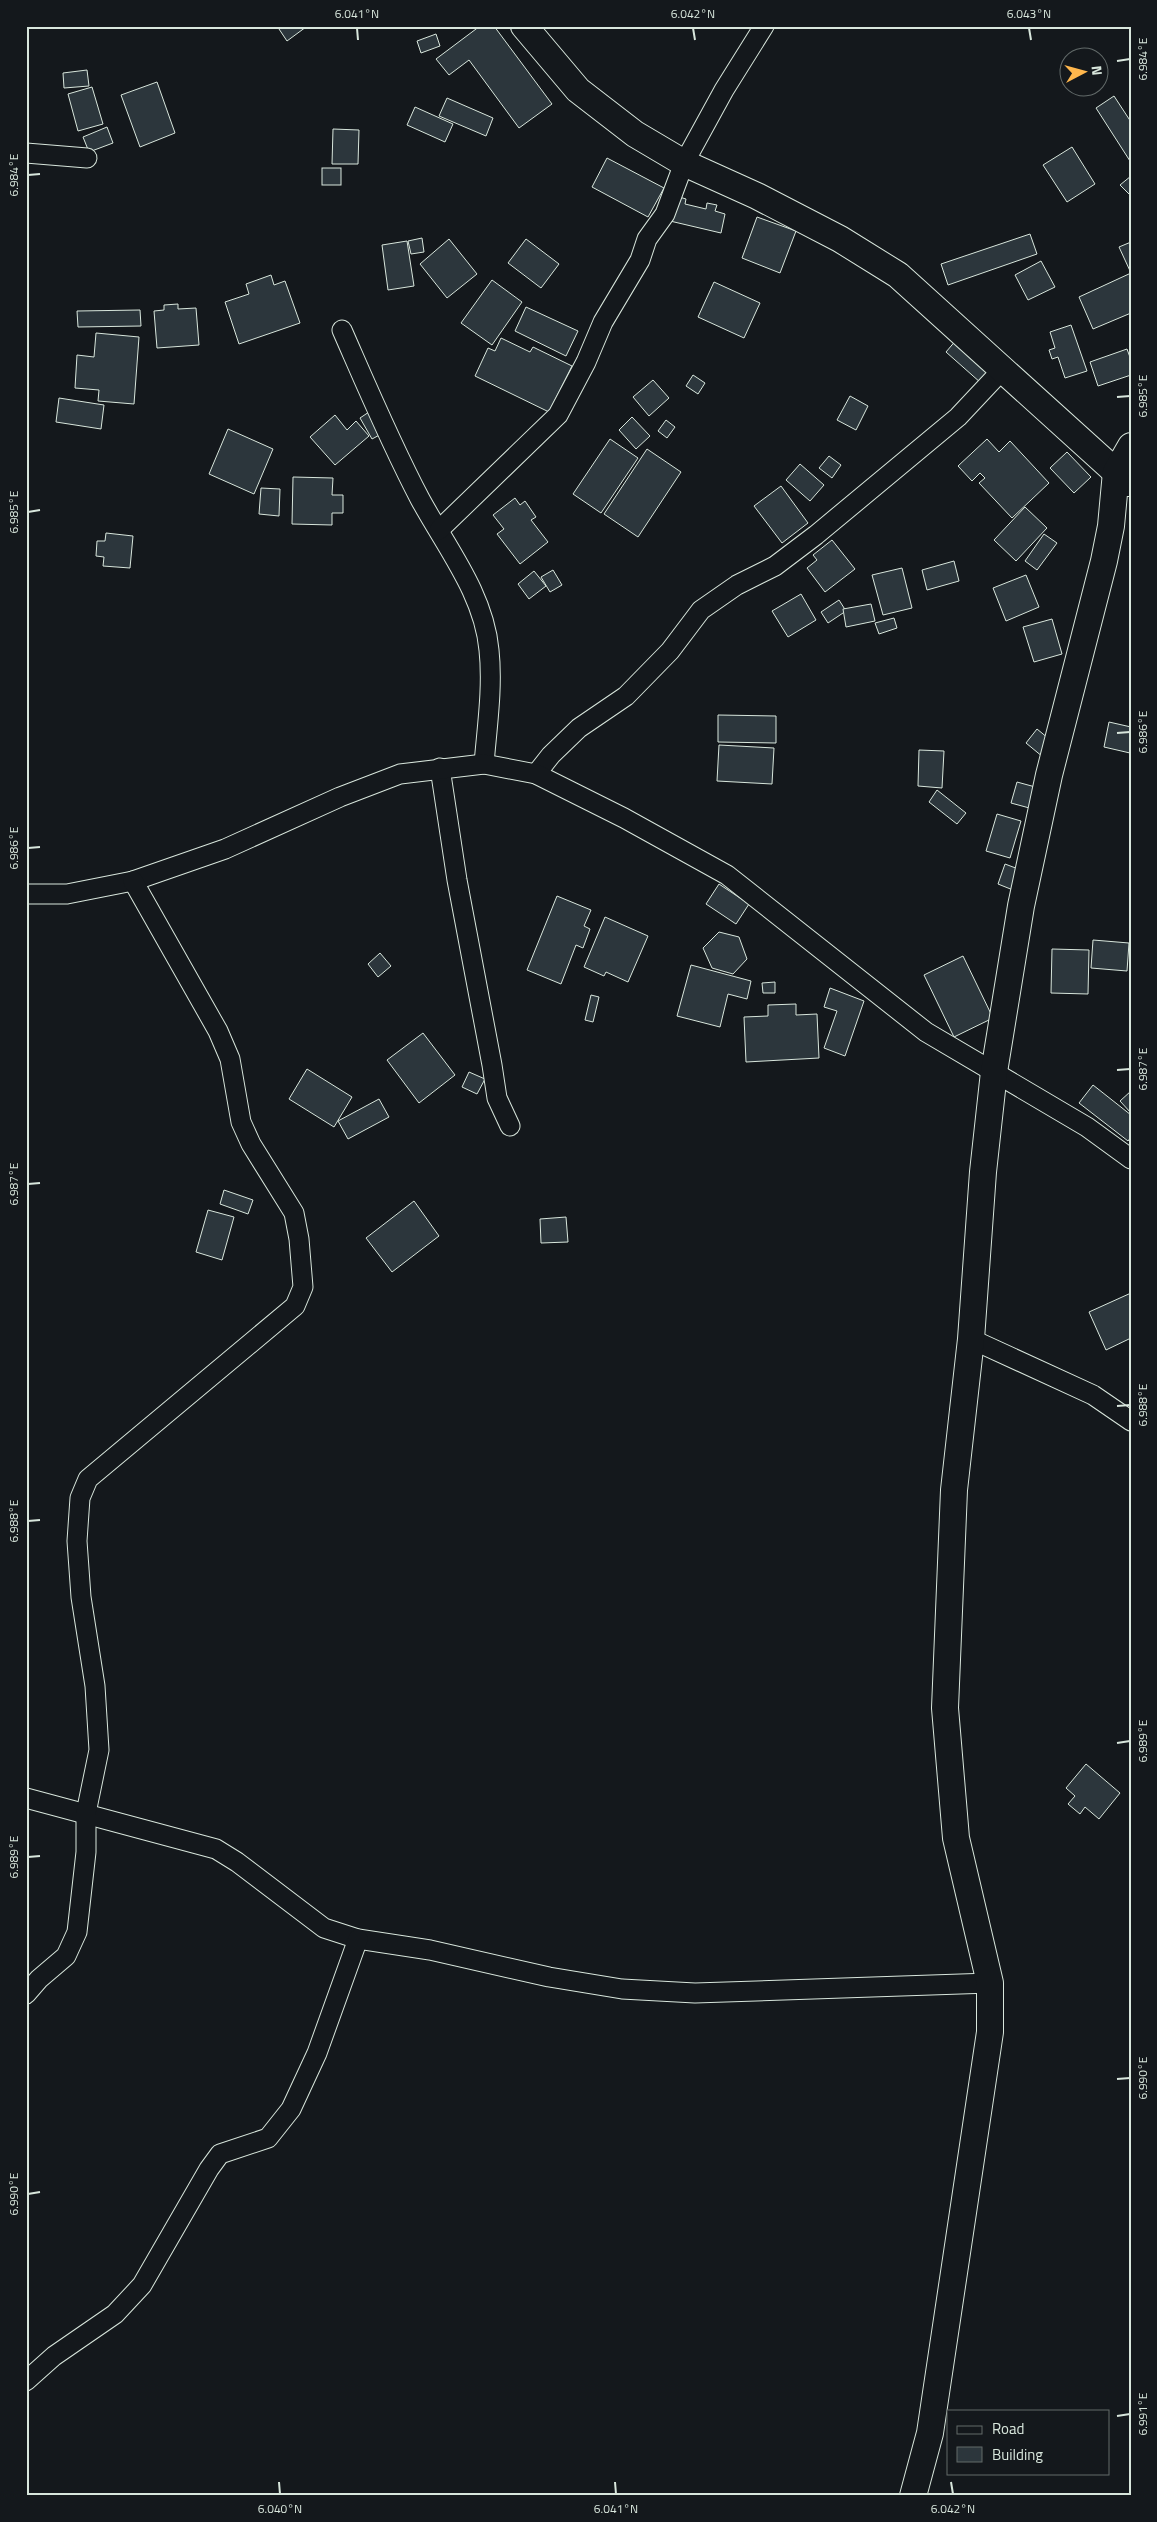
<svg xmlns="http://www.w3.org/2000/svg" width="1157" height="2522" viewBox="0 0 1157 2522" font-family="'Titillium Web',sans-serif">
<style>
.building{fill:#2c363c;stroke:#d8e6dc}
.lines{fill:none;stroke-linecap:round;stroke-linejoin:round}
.street-casing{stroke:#d8e6dc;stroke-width:21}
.secondary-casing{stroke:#d8e6dc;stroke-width:28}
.street{stroke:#14181c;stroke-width:19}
.secondary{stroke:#14181c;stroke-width:26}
.ticks{fill:none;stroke:#d8e6dc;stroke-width:2}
.neatline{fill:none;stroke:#d8e6dc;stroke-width:2}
.ticks-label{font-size:12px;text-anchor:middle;fill:#d8e6dc}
</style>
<rect width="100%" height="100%" fill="#14181c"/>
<g class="building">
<path d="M277 26H305L306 27 287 41Z"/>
<path d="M480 26H494L552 104 519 128 469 60 449 75 436 59Z"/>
<path d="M436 34 440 46 421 53 417 41Z"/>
<path d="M87 70 89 86 64 88 63 73Z"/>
<path d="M157 82 175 133 140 147 121 95Z"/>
<path d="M92 87 103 124 78 131 68 94Z"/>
<path d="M1114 96 1131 122 1130 161 1096 108Z"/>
<path d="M447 98 493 118 486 136 439 116Z"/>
<path d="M415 107 453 124 445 142 407 125Z"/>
<path d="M107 127 113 143 89 152 83 137Z"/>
<path d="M333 129 359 130 358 164H332Z"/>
<path d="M1072 147 1095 184 1067 202 1043 165Z"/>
<path d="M607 158 664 188 648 217 592 187Z"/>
<rect x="322" y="168" width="19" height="17"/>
<path d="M1131 176V196L1120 185Z"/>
<path d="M676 196 686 199 685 204 706 209 707 203 717 205 715 211 725 214 721 233 670 221Z"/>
<path d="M757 217 796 231 780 273 742 258Z"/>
<path d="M1030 234 1037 254 948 285 941 264Z"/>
<path d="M422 238 424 252 411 254 408 241Z"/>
<path d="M449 239 477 274 447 298 420 264Z"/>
<path d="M526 239 559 264 541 288 508 263Z"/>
<path d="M407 241 414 286 388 290 382 245Z"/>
<path d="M1131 242V273L1119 247Z"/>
<path d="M1041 261 1055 287 1028 300 1015 275Z"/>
<path d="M1131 273V313L1093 329 1079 297Z"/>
<path d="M271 275 274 285 285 281 300 323 239 344 225 302 249 294 246 284Z"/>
<path d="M492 280 522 302 492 345 461 323Z"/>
<path d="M714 282 760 303 744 338 698 317Z"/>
<path d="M178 304V309L196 308 199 345 157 348 154 311 164 310V305Z"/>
<path d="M526 307 578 331 566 356 515 331Z"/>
<path d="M140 310 141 326 78 327 77 311Z"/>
<path d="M1071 325 1087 371 1065 378 1058 357 1052 359 1049 350 1055 348 1050 332Z"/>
<path d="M96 333 139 337 134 404 98 401 99 390 75 388 77 355 94 357Z"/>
<path d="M501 338 530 352 533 347 572 366 549 412 475 376 488 348 495 351Z"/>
<path d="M957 339 992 371 981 383 946 352Z"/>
<path d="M1127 349 1131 360V375L1098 386 1090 362Z"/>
<path d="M693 375 705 383 698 394 686 386Z"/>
<path d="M653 380 669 398 649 416 633 397Z"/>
<path d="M850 396 868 406 856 430 837 420Z"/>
<path d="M59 398 104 405 101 429 56 422Z"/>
<path d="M372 410 385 432 372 439 360 418Z"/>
<path d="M335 415 347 430 356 421 369 436 335 465 310 437Z"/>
<path d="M632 417 650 436 636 449 619 430Z"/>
<path d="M666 420 675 427 667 438 658 431Z"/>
<path d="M228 429 273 449 254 494 209 474Z"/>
<path d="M610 439 638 458 601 513 573 494Z"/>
<path d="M987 439 999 452 1010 441 1049 483 1012 518 979 483 985 478 980 473 972 481 958 466Z"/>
<path d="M647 449 681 472 638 537 604 514Z"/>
<path d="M1067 452 1091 477 1074 493 1050 468Z"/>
<path d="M829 456 841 465 832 478 819 468Z"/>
<path d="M800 464 824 485 810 501 786 480Z"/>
<path d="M293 477 333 478 332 495H343V513H332V525L292 524Z"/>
<path d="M781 486 808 523 782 543 754 506Z"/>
<path d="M261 488 280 489 279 516 259 514Z"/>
<path d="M515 498 520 505 525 501 536 517 531 520 548 542 520 564 497 534 504 529 493 515Z"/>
<path d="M1025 507 1047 528 1016 561 994 540Z"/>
<path d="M106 533 133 536 130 568 103 566 104 557 96 556 97 541H105Z"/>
<path d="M1044 534 1057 543 1037 570 1025 561Z"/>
<path d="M832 540 855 569 825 592 807 568 817 560 813 555Z"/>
<path d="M954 561 959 581 927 590 922 570Z"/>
<path d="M902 568 912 608 883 615 872 575Z"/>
<path d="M553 570 562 585 550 592 541 577Z"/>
<path d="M534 571 546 586 529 599 518 584Z"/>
<path d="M1026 575 1039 607 1006 621 993 588Z"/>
<path d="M801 594 816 620 788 637 772 611Z"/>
<path d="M839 600 846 611 828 623 821 612Z"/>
<path d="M871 604 875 621 846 627 843 609Z"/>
<path d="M894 618 897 628 879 634 875 623Z"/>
<path d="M1052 619 1062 654 1034 662 1023 627Z"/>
<path d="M718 715 776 716V743L718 742Z"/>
<path d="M1109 722 1131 727 1130 753 1104 747Z"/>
<path d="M1037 729 1054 743 1043 757 1026 743Z"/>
<path d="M719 745 774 748 772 784 717 781Z"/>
<path d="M919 750 944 751 942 788 918 786Z"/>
<path d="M1017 782 1039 788 1033 809 1011 803Z"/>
<path d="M937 790 966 813 957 824 929 802Z"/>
<path d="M997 814 1021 821 1010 858 986 851Z"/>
<path d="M1005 864 1021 870 1013 890 998 884Z"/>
<path d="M719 884 749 904 736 924 706 904Z"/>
<path d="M557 896 591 910 584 926 590 929 583 948 576 945 561 984 527 970Z"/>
<path d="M605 917 648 936 628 982 606 972 604 976 584 967Z"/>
<path d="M719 932 739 937 747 959 733 974 712 968 703 948Z"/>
<path d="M1093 940 1129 943 1127 971 1091 968Z"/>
<path d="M1052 949 1089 950 1088 994 1051 993Z"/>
<path d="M380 953 391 966 378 977 368 964Z"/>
<path d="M963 956 993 1018 954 1037 924 975Z"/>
<path d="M691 965 751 981 747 999 728 994 720 1027 677 1016Z"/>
<path d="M775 982V993H763L762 983Z"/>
<path d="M830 988 864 1001 845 1056 824 1048 837 1011 824 1007Z"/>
<path d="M591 995 599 997 593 1022 585 1020Z"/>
<path d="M796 1004V1015L817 1014 819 1058 746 1062 744 1017 768 1016V1005Z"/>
<path d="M423 1033 455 1075 419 1103 387 1060Z"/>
<path d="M307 1069 352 1097 334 1127 289 1099Z"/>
<path d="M469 1072 485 1079 477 1094 462 1087Z"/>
<path d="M1093 1085 1131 1115V1137L1128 1141 1079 1103Z"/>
<path d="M1131 1091V1113L1120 1101Z"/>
<path d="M379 1099 389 1117 348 1139 338 1121Z"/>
<path d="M224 1190 253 1200 248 1214 220 1204Z"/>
<path d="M414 1201 439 1236 392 1272 366 1238Z"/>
<path d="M208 1210 234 1217 222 1260 196 1252Z"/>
<path d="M566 1217 568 1242 541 1243 540 1219Z"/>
<path d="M1131 1293V1338L1106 1350 1089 1312Z"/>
<path d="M1086 1764 1120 1793 1099 1819 1085 1807 1080 1814 1068 1804 1075 1796 1066 1788Z"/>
</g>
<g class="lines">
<g class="street-casing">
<g id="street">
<path d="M26 153 87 158"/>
<path d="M342 330C367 387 391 444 420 499 446 547 484 594 489 650 493 687 487 727 484 764"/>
<path d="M439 530 558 415 586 362 603 322 640 260 647 239 665 214 684 163 724 90 764 26"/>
<path d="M440 768 457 880 492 1065 497 1098 510 1126"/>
<path d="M536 774 551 755 579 728 626 696 670 651 701 610 737 585 775 566 816 535 958 417 1004 368"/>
<path d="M26 894H67L133 881 225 849 340 797 400 774 484 764 536 774 624 818 727 875 926 1032 1087 1127 1131 1159"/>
<path d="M971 1339 1093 1395 1131 1421"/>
<path d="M26 1798 216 1849 237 1862 324 1928 358 1939 430 1950 549 1977 622 1989 695 1993 990 1983"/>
<path d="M26 1994 39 1979 66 1956 77 1932 86 1852V1813L99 1750 95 1686 81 1597 77 1541 80 1498 88 1479 295 1306 303 1287 299 1239 294 1213 251 1144 241 1122 230 1059 218 1031 133 881"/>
<path d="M26 2381 54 2356 115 2314 142 2285 209 2169 220 2154 268 2138 291 2109 317 2053 358 1939"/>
</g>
</g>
<g class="secondary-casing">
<g id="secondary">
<path d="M524 26 578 90 635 134 684 163 757 196 840 239 898 275 1128 483"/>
<path d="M913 2496 930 2433 990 2032V1983L956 1838 945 1708 954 1490 971 1339 983 1172 994 1072 1021 906 1049 775 1104 561 1111 526 1116 472 1131 446"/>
</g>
</g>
<use href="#street" class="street"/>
<use href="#secondary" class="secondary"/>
</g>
<path class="ticks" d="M357 28 358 40M693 28 695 40M1029 28 1031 40M1117 61 1130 59M28 175 40 174M1117 397 1130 396M28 512 40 510M1117 733 1130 732M28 848 40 847M1117 1070 1130 1069M28 1184 40 1183M1117 1406 1130 1405M28 1521 40 1520M1117 1743 1130 1741M28 1857 40 1856M1117 2079 1130 2078M28 2194 40 2192M1117 2416 1130 2414M279 2482 280 2494M615 2482 616 2494M951 2482 953 2494"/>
<rect width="1157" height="2522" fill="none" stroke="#14181c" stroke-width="55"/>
<rect x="947" y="2410" width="162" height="65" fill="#14181c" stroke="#626a69"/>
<rect x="957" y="2426" width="25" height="8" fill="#14181c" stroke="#626a69"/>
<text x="992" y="2434" font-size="15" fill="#d8e6dc">Road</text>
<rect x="957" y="2447" width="25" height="15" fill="#2c363c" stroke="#626a69"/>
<text x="992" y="2460" font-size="15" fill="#d8e6dc">Building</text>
<g transform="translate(1084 72) rotate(84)"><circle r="24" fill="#14181c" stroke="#626a69"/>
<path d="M0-4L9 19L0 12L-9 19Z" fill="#ffb74d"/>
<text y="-8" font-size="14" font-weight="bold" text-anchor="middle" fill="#d8e6dc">N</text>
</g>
<rect x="28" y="28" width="1102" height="2466" class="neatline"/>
<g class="ticks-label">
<text x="357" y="18">6.041°N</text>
<text x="693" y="18">6.042°N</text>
<text x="1029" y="18">6.043°N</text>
<text transform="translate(1143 59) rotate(-90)" y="4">6.984°E</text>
<text transform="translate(14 175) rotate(-90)" y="4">6.984°E</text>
<text transform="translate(1143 396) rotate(-90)" y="4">6.985°E</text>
<text transform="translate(14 512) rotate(-90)" y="4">6.985°E</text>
<text transform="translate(1143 732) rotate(-90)" y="4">6.986°E</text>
<text transform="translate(14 848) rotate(-90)" y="4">6.986°E</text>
<text transform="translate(1143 1069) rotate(-90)" y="4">6.987°E</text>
<text transform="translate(14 1184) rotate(-90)" y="4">6.987°E</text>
<text transform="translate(1143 1405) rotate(-90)" y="4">6.988°E</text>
<text transform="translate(14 1521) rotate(-90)" y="4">6.988°E</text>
<text transform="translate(1143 1741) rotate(-90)" y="4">6.989°E</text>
<text transform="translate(14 1857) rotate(-90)" y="4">6.989°E</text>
<text transform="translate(1143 2078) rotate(-90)" y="4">6.990°E</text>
<text transform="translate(14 2194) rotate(-90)" y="4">6.990°E</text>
<text transform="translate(1143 2414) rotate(-90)" y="4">6.991°E</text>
<text x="280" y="2513">6.040°N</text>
<text x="616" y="2513">6.041°N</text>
<text x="953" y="2513">6.042°N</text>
</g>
</svg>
